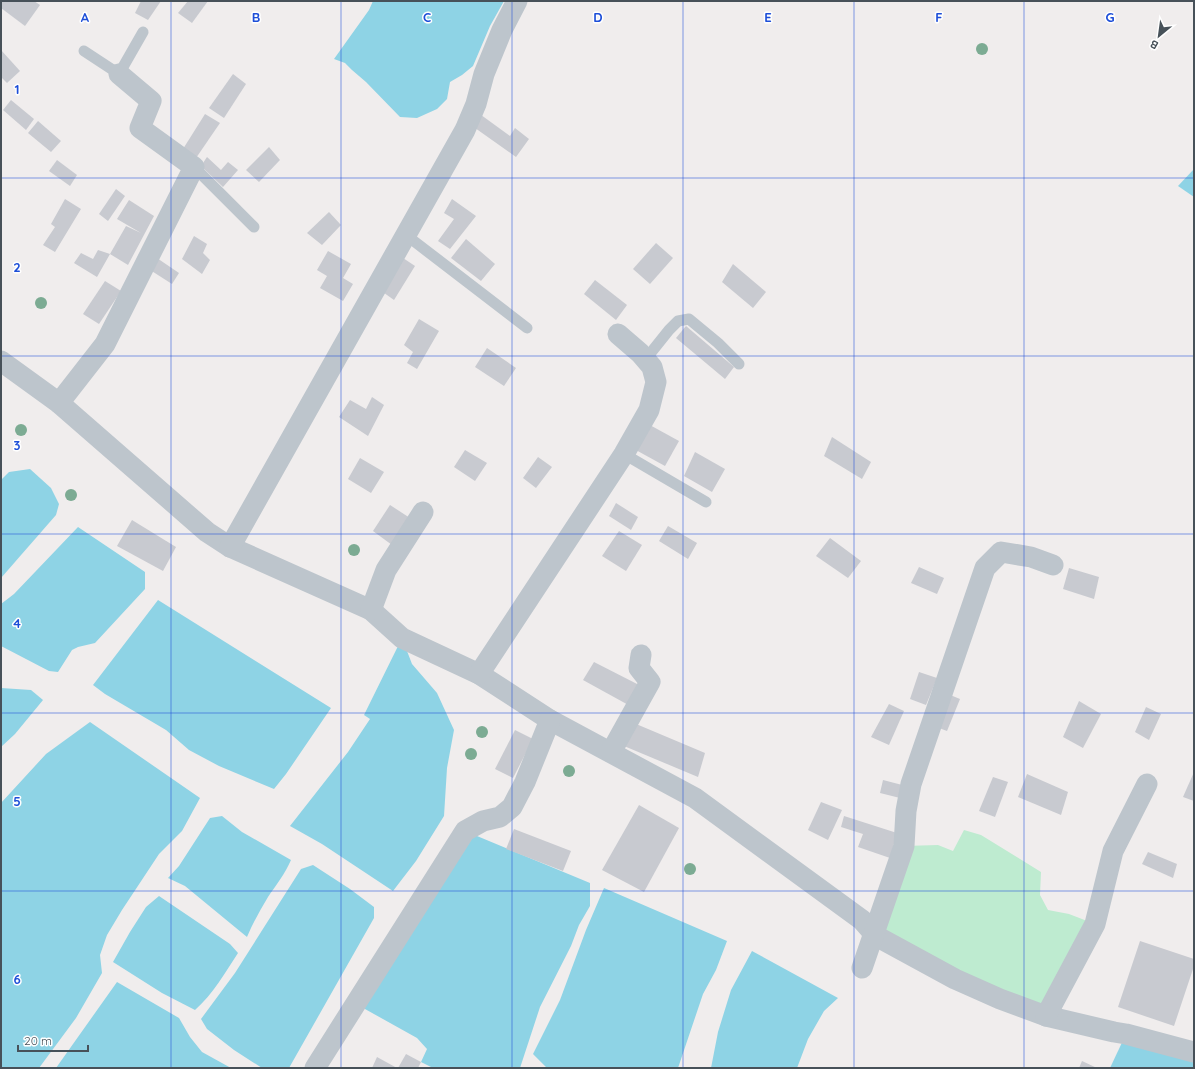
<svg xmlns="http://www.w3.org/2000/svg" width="1195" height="1069" viewBox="0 0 1195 1069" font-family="Quicksand,sans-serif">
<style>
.green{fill:#beebd0}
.water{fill:#8ed3e5}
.building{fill:#c8cad0}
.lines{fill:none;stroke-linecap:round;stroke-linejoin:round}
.service{stroke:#bdc5cc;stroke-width:11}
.minor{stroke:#bdc5cc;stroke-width:21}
.tree{fill:#7cab93}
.grid{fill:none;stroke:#1d4ed8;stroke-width:1;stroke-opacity:0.55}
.grid-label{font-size:13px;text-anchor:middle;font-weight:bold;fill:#1d4ed8;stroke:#fff;stroke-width:3;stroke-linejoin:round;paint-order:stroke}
</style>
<rect width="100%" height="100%" fill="#f0eded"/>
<path class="green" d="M964 830 981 835 1041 872 1040 895 1048 910 1069 914 1095 924 1046 1016 876 936 904 846 938 845 953 851Z"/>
<g class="water">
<path d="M373 1H504L490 26 473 66 462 75 450 82 447 99 437 109 417 118 400 117 366 82 352 70 345 63 334 59 369 10Z"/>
<path d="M1194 169V197L1178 186Z"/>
<path d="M30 469 51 488 59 504 56 515 1 578V480L9 472Z"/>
<path d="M78 527 145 572V589L95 643 78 647 72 650 58 672 49 671 1 646V604L14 594Z"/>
<path d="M158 600 331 708 286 774 274 789 219 766 189 750 166 730 105 694 93 685Z"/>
<path d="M402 638 412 664 437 693 454 730 447 768 444 816 416 861 393 891 322 844 290 826 348 752 370 719 364 715Z"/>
<path d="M1 688 31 690 43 700 15 734 1 747Z"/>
<path d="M90 722 200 798 182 831 159 854 122 910 107 935 100 955 102 973 76 1018 39 1068H1V803L46 754Z"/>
<path d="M222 816 242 832 291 860C285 874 276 885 268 897 260 910 253 923 247 937L185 886 168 878 179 866 210 818Z"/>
<path d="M465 831 590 883V906L579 925 571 946 540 1007 520 1068H433L421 1062 427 1049 417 1038 356 1004Z"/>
<path d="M313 865 350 889 374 907V918L289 1068H262L234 1050 207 1029 201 1019 235 973 301 869Z"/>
<path d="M604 888 727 941 716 970 703 994 678 1068H547L533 1054 560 1000 586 930Z"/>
<path d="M159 896 230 944 238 953C225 973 213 994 195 1010L162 993 113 962 130 932 146 907Z"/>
<path d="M752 951 838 998 824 1011 808 1039 797 1068H711L718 1032 731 990Z"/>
<path d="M117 982 179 1018 190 1037 202 1052 231 1068H56Z"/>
<path d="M1126 1034 1194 1052V1068H1110Z"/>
</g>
<g class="building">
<path d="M1 1H34L40 5 25 26 1 8Z"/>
<path d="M141 1H161L148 20 135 13Z"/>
<path d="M188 1H208L192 23 178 13Z"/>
<path d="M1 50 20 71 7 83 1 77Z"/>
<path d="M233 74 246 84 224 118 209 108Z"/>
<path d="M11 100 34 119 26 130 3 110Z"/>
<path d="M477 112 510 136 515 128 529 139 516 157 468 123Z"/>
<path d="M205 114 220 123 196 158 183 149Z"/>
<path d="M38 121 61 141 51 152 28 133Z"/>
<path d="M269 147 280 160 259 182 246 170Z"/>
<path d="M207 157 221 170 228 162 238 170 223 187 201 166Z"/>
<path d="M57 160 77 175 70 186 49 171Z"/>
<path d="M116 189 125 196 108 221 99 214Z"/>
<path d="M65 199 81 209 55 252 43 245 55 227 51 224Z"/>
<path d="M452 199 476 216 450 249 438 241 454 219 444 213Z"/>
<path d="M129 200 154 216 128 265 110 254 97 277 74 263 81 253 93 259 98 250 110 254 126 226 141 233 117 219Z"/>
<path d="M329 212 341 225 322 245 307 233Z"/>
<path d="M194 236 207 244 203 253 210 260 202 274 182 259Z"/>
<path d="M466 239 495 264 481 281 451 258Z"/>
<path d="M656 243 673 258 650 284 633 269Z"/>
<path d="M328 251 351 264 343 278 353 284 343 301 320 288 327 276 317 270Z"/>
<path d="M154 256 179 273 172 284 147 268Z"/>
<path d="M400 256 415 266 394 300 380 290Z"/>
<path d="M733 264 766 292 753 308 722 282Z"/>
<path d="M595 280 627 305 616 320 584 294Z"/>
<path d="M105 281 121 291 99 324 83 314Z"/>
<path d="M419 319 439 331 417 369 407 363 413 352 404 345Z"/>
<path d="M686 326 734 367 725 379 676 338Z"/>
<path d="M487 348 516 368 504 386 475 367Z"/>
<path d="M372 397 384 405 368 436 339 417 350 400 366 409Z"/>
<path d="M648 424 679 441 665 466 634 449Z"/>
<path d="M832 437 871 462 862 479 824 456Z"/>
<path d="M465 450 487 463 475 481 454 467Z"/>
<path d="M695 452 725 469 712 492 684 476Z"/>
<path d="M538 457 552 467 536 488 523 478Z"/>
<path d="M360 458 384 472 371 493 348 479Z"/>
<path d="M616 503 638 517 631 530 609 516Z"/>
<path d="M390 505 410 518 392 545 373 531Z"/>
<path d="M132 520 176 547 163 571 117 546Z"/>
<path d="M668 526 697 543 688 559 659 541Z"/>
<path d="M619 531 642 545 626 571 602 556Z"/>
<path d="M830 538 861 561 848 578 816 556Z"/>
<path d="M919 567 944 578 937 594 911 583Z"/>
<path d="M1069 568 1099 577 1094 599 1063 589Z"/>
<path d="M594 662 643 687 632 707 583 680Z"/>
<path d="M919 672 937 678 926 705 910 699Z"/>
<path d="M943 692 960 699 947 731 931 725Z"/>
<path d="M1079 701 1101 714 1083 748 1063 737Z"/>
<path d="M889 704 904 711 889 745 871 737Z"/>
<path d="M1146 707 1161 714 1149 740 1135 732Z"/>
<path d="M629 721 705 753 698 777 624 746Z"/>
<path d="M515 730 533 739 513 778 495 769Z"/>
<path d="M1194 772V801L1183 797Z"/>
<path d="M1027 774 1068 792 1061 815 1018 797Z"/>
<path d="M993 777 1008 782 995 817 979 811Z"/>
<path d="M883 780 910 787 908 800 880 793Z"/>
<path d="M821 802 842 810 828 840 808 830Z"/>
<path d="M639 805 679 828 644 892 602 870Z"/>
<path d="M844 816 897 833 890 858 858 847 863 834 841 827Z"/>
<path d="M514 829 571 851 563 871 506 849Z"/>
<path d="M1148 852 1177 864 1173 878 1142 864Z"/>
<path d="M1140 941 1194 959V966L1174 1026 1118 1007Z"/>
<path d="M406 1054 421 1062 418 1068H398Z"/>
<path d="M377 1057 397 1068H372Z"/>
<path d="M1082 1061 1097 1068H1079Z"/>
</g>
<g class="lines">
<g class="service">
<path d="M84 51 119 74 143 32"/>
<path d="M194 167 254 227"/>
<path d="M406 235 527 328"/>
<path d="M645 360 669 330 678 321 689 319 718 343 739 364"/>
<path d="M624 454 706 502"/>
</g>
<g class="minor">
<path d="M1 361 59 403 207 532 230 547 371 610 402 638 479 674 550 720 695 798 862 920 876 936 955 979 1000 999 1046 1016 1114 1032 1126 1034 1194 1052"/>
<path d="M59 403 105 344 194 167 140 128 151 101 119 74"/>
<path d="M230 547 465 130 476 104 484 74 502 30 517 1"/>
<path d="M371 610 386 570 423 512"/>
<path d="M479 674 624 454 649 410 656 382 652 367 640 353 618 334"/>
<path d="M611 752 650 682 639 668 641 655"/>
<path d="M862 968 904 846 906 811 911 784 985 568 1001 552 1031 557 1053 565"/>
<path d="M1046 1016 1095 924 1113 851 1147 784"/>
<path d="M315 1068 465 831 483 821 500 817 512 807 525 782 550 720"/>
</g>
</g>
<g class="tree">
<circle cx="982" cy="49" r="6"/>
<circle cx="41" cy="303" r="6"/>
<circle cx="21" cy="430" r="6"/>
<circle cx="71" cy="495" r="6"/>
<circle cx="354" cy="550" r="6"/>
<circle cx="482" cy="732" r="6"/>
<circle cx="471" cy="754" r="6"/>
<circle cx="569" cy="771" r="6"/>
<circle cx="690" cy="869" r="6"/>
</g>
<path class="grid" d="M171 1V1068M341 1V1068M512 1V1068M683 1V1068M854 1V1068M1024 1V1068M1 178H1194M1 356H1194M1 534H1194M1 713H1194M1 891H1194"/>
<g class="grid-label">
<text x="85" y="22">A</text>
<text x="256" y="22">B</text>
<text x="427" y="22">C</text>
<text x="598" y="22">D</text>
<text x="768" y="22">E</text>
<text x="939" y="22">F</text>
<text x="1110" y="22">G</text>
<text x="17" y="94">1</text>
<text x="17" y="272">2</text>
<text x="17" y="450">3</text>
<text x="17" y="628">4</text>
<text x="17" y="806">5</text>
<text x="17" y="984">6</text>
</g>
<rect width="1195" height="1069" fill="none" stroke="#475159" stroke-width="4"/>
<g transform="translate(1159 36) rotate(209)" stroke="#ffffff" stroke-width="3" paint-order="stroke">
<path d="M0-3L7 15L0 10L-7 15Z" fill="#475159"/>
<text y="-6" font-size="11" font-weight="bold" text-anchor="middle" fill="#475159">B</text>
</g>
<path d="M18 1045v6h70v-6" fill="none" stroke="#475159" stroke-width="2"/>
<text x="24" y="1045" font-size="12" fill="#475159" stroke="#ffffff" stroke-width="3" paint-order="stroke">20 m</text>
</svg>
